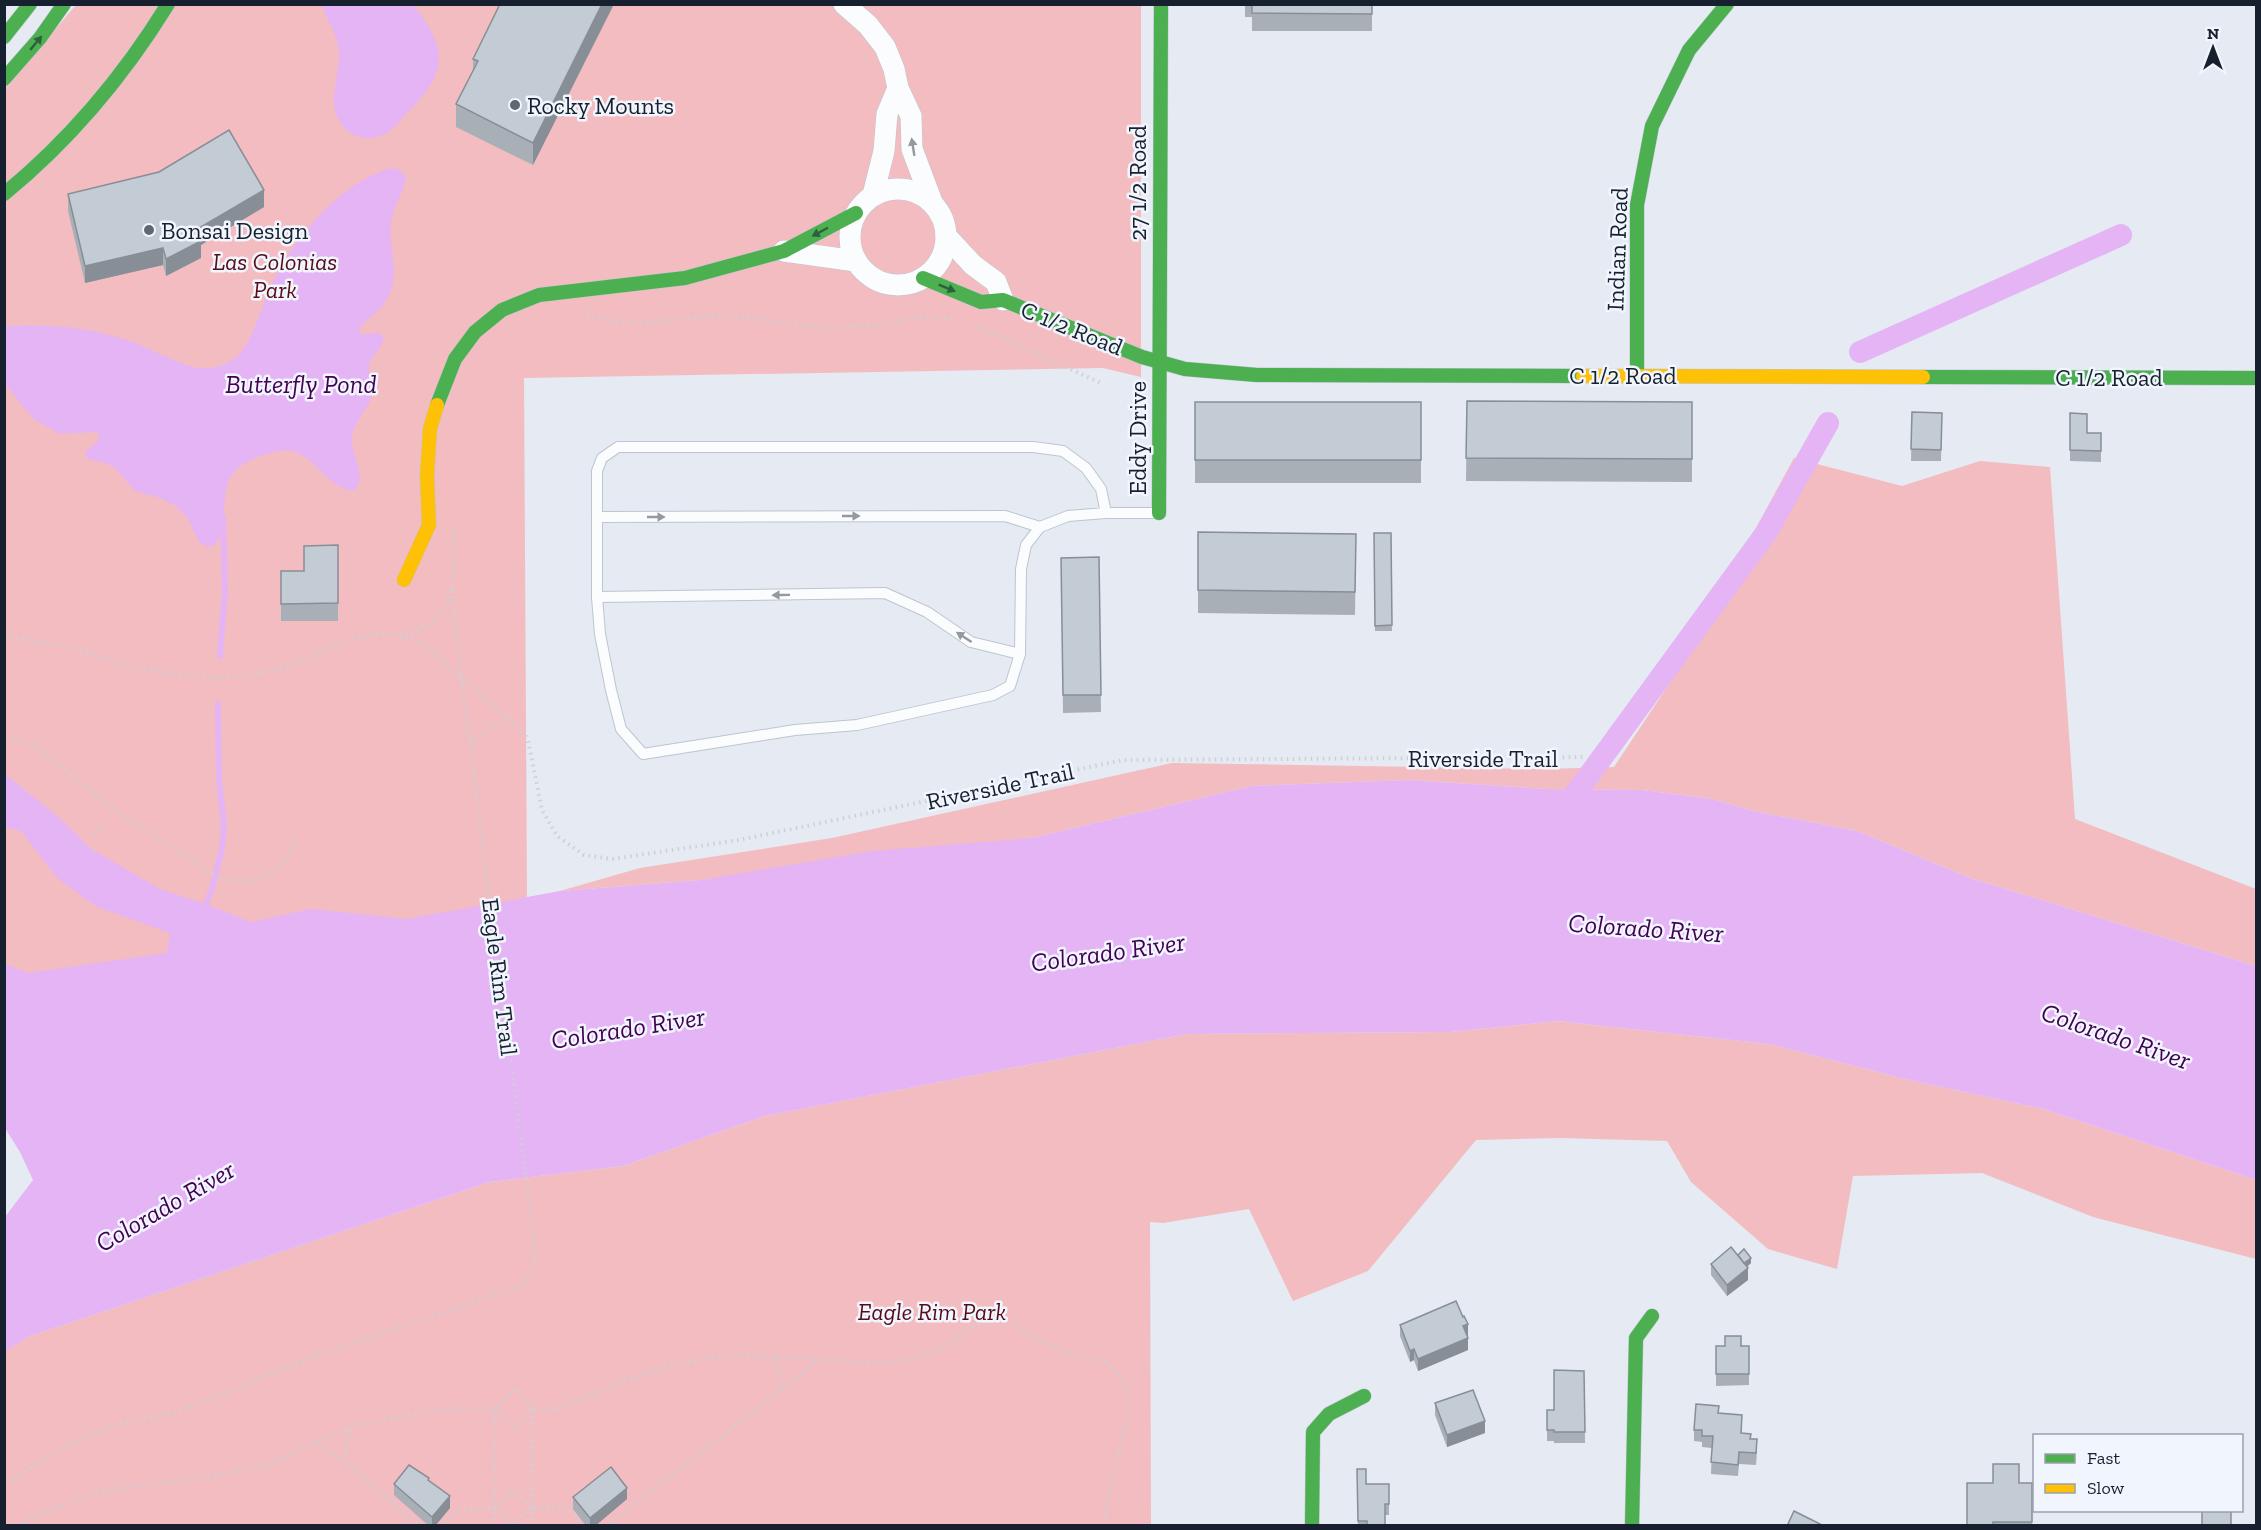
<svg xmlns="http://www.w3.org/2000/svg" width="2261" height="1530" viewBox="0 0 2261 1530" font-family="'Zilla Slab',serif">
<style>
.green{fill:#f3bcc0}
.water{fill:#e4b4f4}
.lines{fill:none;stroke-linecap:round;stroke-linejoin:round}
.stream{stroke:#e4b4f4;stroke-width:6}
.canal{stroke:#e4b4f4;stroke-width:22}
.lane-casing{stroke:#bec5d0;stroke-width:12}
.street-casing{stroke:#bec5d0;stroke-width:22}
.fast-casing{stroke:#bec5d0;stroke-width:15}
.slow-casing{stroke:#bec5d0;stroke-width:15}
.path{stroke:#ced0d3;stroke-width:4;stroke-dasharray:1.5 4.5;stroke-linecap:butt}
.lane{stroke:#fbfcfd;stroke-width:10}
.street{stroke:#fbfcfd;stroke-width:21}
.fast{stroke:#4caf50;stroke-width:14}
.slow{stroke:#ffc107;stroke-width:14}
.wall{fill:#a8afb7}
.shaded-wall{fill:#888e95}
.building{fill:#c3cbd5;stroke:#888e95;stroke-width:1.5}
.oneway{fill:#2f603d}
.oneway2{fill:#9499a0}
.poi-dot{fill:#5f6773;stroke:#f1f6fe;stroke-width:2}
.labels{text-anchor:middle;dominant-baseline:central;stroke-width:5;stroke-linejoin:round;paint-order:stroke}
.poi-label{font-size:24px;fill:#17202e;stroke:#f1f6fe;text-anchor:start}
.street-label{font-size:24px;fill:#17202e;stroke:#f1f6fe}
.park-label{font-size:24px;font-style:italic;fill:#550c16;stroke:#f1f6fe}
.water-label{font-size:26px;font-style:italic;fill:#440052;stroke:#f1f6fe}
</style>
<rect width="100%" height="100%" fill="#e5eaf3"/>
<g class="green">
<path d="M76 5H1141V377L1103 368 524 378 527 897 5 1008V88Z"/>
<path d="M1794 458 1902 486 1980 461 2050 467 2075 819 2256 889V966L1970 878 1857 831 1753 811 1713 799 1642 790 1548 789 1408 780 1252 786 1032 838 701 880 560 891 640 868 832 838 1172 763 1545 769 1614 767 1681 666Z"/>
<path d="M1557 1021 1769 1044 1905 1079 2043 1109 2256 1180V1259L2093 1217 1982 1173 1853 1176 1837 1269 1768 1249 1691 1182 1667 1141 1561 1138 1476 1140 1368 1271 1293 1301 1249 1209 1163 1223 1150 1222 1151 1525H5L4 1351 30 1336 490 1182 623 1166 765 1116 1187 1034 1450 1032Z"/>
</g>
<g class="water">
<path d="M322 5H413C450 50 447 74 406 114 400 120 396 126 390 131 370 145 346 138 337 116 329 99 340 72 339 52 338 36 327 20 322 5Z"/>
<path d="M392 168 400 170 406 177C404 192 395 203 392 217 386 244 402 274 387 299 380 312 367 318 359 329L361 334 380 333 384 338C382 348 374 353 370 362 366 372 373 384 372 394 371 406 355 420 352 436 349 453 371 481 352 491 327 486 317 460 295 452 285 449 273 452 263 455 221 470 227 486 223 523 221 531 220 539 215 545L207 547 199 542 187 517 176 506 160 498 135 491 115 468 106 463 87 459 85 452 98 441 99 434 96 432 60 434 35 420 24 408 5 383V327L8 326C49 324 88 327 127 340 151 348 172 362 197 368 213 370 232 364 242 351 256 331 262 305 272 283 294 238 341 181 392 168Z"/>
<path d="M5 774 61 819 91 849 162 890 206 904 251 922 311 909 407 919 560 891 701 880 872 851 1032 838 1252 786 1408 780 1548 789 1642 790 1713 799 1753 811 1857 831 1970 878 2256 966V1180L2043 1109 1905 1079 1769 1044 1557 1021 1450 1032 1187 1034 765 1116 623 1166 490 1182 30 1336 5 1351V1217L33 1180 20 1152 5 1128V964L28 973 167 953 170 933 97 907 57 878 21 831 5 827Z"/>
</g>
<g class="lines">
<g class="stream">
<path d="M220 656 225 591 223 517"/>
<path d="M206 904 212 889 222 849 224 826 219 779 218 704"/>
</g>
<g class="canal">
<path d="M1860 352 2121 235"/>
<path d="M1571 800 1766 533 1828 423"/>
</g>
<g class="lane-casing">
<g id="lane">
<path d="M1106 513 1101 489 1086 468 1063 451 1033 447H618L602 458 597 471V597L600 634 611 690 621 729 643 754 795 730 857 725 993 695 1010 686 1020 654 1021 569 1026 545 1040 527 1068 516 1106 513H1159"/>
<path d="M597 517 1005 516 1040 527"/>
<path d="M597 597 885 593 927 612 971 642 1020 654"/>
</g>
</g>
<g class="street-casing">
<g id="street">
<path d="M844 4 868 25 885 47 894 69 898 88 911 116 912 149 932 202"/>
<circle cx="898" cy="237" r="48"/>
<path d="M873 195 884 151 887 114 898 88"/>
<path d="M946 236 973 265 996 282 1003 300"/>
<path d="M784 251 856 261"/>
</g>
</g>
<g class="fast-casing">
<g id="fast">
<path d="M4 37 30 4"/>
<path d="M4 79 40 38 64 4"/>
<path d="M4 194C70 140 123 77 168 4"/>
<path d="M923 278 981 302 1003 300 1142 357 1185 369 1257 375 1583 376"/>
<path d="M1637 375V205L1652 126 1689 50 1727 4"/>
<path d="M1923 377 2256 378"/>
<path d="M437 405 455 359 475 332 502 310 539 295 685 278 784 251 856 213"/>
<path d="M1159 513 1161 4"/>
<path d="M1312 1526 1313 1432 1329 1414 1364 1396"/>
<path d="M1632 1526 1636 1338 1652 1316"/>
</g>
</g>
<g class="slow-casing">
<g id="slow">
<path d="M1583 376 1923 377"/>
<path d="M404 580 429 525 427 476 430 429 437 405"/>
</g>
</g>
<g class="path">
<path d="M587 315 607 320 643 323 717 315 762 319 793 325 826 327 872 326 919 317 952 318"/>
<path d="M978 327 1101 383"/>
<path d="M4 636 70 647 133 667 181 675 215 678 246 676 284 668 351 639 381 633 400 636 411 633 432 623 446 607 452 587 455 544 453 531"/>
<path d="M400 636 416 641 432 652 521 729 528 740 542 810 557 836 584 855 612 859 739 840 1123 760 1586 757"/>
<path d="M4 735 36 746 115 810 214 875C238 885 265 884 283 862 289 855 291 845 298 838"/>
<path d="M470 742 506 717"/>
<path d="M93 834 101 826"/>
<path d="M774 1357 779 1370 781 1389"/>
<path d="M318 1443 348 1465 420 1526"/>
<path d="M344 1461 350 1428"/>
<path d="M4 1484 67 1446 98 1431 124 1423 174 1412 202 1402 320 1354 519 1287 530 1277 536 1254 461 677 452 587"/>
<path d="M495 1509 512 1491 532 1508H568L583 1526"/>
<path d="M19 1526 32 1517 97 1493 152 1483 213 1477 268 1464 353 1426 443 1409H495L516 1429 532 1410 558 1409 626 1380 679 1363 735 1355 887 1363 918 1357 944 1347 971 1327 988 1319 1012 1322 1048 1345 1076 1355 1104 1361 1118 1373 1128 1392V1415L1108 1497 1105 1526"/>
<path d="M442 1526 457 1509H495L513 1525 531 1508"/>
<path d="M494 1526 495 1409 516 1388 532 1410V1526"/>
<path d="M606 1526 818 1361"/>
</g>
<use href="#lane" class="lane"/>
<use href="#street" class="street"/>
<use href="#fast" class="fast"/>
<use href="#slow" class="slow"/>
</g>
<g class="wall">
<path d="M614 4 533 165 456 127V104L473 72V59Z"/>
<path d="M1245 4H1372V31H1252V17H1245Z"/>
<path d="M68 194 264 207 201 245V258L166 276 163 265 85 283 68 211Z"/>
<path d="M1467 401 1692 402V482L1466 481Z"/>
<rect x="1195" y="402" width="226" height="81"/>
<path d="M1912 412 1942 413 1941 461H1911Z"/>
<path d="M2070 413 2087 433H2101V462L2070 461Z"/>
<path d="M1198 532 1356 534 1355 615 1198 613Z"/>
<path d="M1374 533H1391L1392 631H1375Z"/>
<path d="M338 545V621H281V571H304Z"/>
<path d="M1099 557 1101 712 1063 713 1061 558Z"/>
<path d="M1738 1255 1751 1263 1747 1267 1748 1280 1727 1296 1711 1275V1264Z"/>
<path d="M1400 1325 1468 1336V1350L1418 1371 1414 1360 1410 1362 1400 1336Z"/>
<path d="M1716 1346H1749V1385L1716 1386Z"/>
<path d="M1584 1371 1585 1443H1554V1441H1547V1410H1554Z"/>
<path d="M1435 1403 1485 1433 1447 1447 1435 1415Z"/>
<path d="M1719 1413 1742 1426V1433L1751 1439 1757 1451 1756 1465 1739 1464 1738 1476 1711 1474 1712 1448 1702 1447V1442L1694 1441V1430Z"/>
<path d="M1357 1469 1366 1484H1389V1515H1385V1526H1358Z"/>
<path d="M429 1481 450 1508 435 1526H429L394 1495V1484Z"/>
<path d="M2019 1483H2032V1526H1967Z"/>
<path d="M573 1497 627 1499 595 1526H586L573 1509Z"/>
</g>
<g class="shaded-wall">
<path d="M602 4H614L533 165V143Z"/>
<path d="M264 190V207L201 245V258L166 276V259L194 231Z"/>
<path d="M163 248V265L85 283V266Z"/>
<path d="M1751 1258V1263L1744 1269V1263Z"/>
<path d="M1748 1268V1280L1727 1296V1285Z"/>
<path d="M1468 1324V1336L1463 1338V1326Z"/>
<path d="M1468 1338V1350L1418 1371V1359Z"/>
<path d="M1414 1349V1360L1410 1362V1351Z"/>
<path d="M1485 1421V1433L1447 1447V1435Z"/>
<path d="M627 1488V1499L595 1526H590V1518Z"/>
<path d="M450 1496V1508L435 1526H432V1517Z"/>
</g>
<g class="building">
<path d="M500 4H602L533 143 456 104 478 61 473 59Z"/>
<path d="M1252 4H1372V14L1252 13Z"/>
<path d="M229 130 264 190 194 231 201 241 166 259 163 248 85 266 68 194 159 172Z"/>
<path d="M1467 401 1692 402V459L1466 458Z"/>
<rect x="1195" y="402" width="226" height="58"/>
<path d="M1912 412 1942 413 1941 450 1911 449Z"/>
<path d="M2070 413 2087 414V433H2101V451L2070 450Z"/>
<path d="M1198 532 1356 534 1355 592 1198 590Z"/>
<path d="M1374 533H1391L1392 625 1375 626Z"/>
<path d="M338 545V603L281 604V571H304V546Z"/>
<path d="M1099 557 1101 695H1063L1061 558Z"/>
<path d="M1731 1247 1748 1268 1727 1285 1711 1264Z"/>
<path d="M1744 1249 1751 1258 1744 1263 1738 1255Z"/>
<path d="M1456 1301 1463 1317 1464 1316 1468 1324 1463 1326 1468 1338 1418 1359 1414 1349 1410 1351 1400 1325Z"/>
<path d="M1725 1336H1741V1346H1749V1374H1716V1346H1725Z"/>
<path d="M1554 1370 1584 1371 1585 1432H1554V1430H1547V1410H1554Z"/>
<path d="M1473 1390 1485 1421 1447 1435 1435 1403Z"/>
<path d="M1696 1404 1719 1406 1718 1413 1742 1415 1741 1433 1751 1434 1750 1439H1757L1756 1453 1739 1452 1738 1465 1711 1462 1713 1436H1702V1430H1694Z"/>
<path d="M1993 1464H2019V1483H2032V1522H1993V1526H1967V1483H1993Z"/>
<path d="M409 1465 429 1478 428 1480 450 1496 432 1517 394 1484Z"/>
<path d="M611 1467 627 1488 590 1518 573 1497Z"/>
<path d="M1357 1469H1366V1484H1389V1504H1385V1526H1367V1521H1358Z"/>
<rect x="2202" y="1510" width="29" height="16"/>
<path d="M1794 1511 1824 1526H1787Z"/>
</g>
<defs><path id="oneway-solid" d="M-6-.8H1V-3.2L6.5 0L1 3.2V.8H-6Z" transform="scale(1.5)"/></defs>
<g class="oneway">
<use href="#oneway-solid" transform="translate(36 43) rotate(-50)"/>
<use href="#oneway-solid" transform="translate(820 232) rotate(152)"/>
<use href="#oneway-solid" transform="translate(947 288) rotate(22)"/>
</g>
<g class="oneway2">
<use href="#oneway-solid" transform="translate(913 147) rotate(-99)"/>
<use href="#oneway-solid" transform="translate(851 516)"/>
<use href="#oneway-solid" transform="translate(656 517)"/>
<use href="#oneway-solid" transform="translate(781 595) rotate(179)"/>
<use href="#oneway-solid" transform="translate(964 637) rotate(-147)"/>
</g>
<g class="poi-dot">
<circle cx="515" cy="105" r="6"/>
<circle cx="149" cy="230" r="6"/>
</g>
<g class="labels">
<g class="poi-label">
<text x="527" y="105">Rocky Mounts</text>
<text x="161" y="230">Bonsai Design</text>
</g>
<g class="street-label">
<text transform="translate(1137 183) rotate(-90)">27 1/2 Road</text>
<text transform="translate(1617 249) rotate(-88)">Indian Road</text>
<text transform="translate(1072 328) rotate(22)">C 1/2 Road</text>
<text x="1623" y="375">C 1/2 Road</text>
<text x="2109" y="377">C 1/2 Road</text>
<text transform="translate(1137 438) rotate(-90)">Eddy Drive</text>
<text x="1483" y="758">Riverside Trail</text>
<text transform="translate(1000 786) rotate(-12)">Riverside Trail</text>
<text transform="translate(500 977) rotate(83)">Eagle Rim Trail</text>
</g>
<g class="park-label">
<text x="275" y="261">Las Colonias<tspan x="275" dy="28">Park</tspan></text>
<text x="932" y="1311">Eagle Rim Park</text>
</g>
<g class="water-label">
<text x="301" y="384">Butterfly Pond</text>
<text transform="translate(1646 928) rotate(4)">Colorado River</text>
<text transform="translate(1108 952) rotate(-8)">Colorado River</text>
<text transform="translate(628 1028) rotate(-9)">Colorado River</text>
<text transform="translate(2116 1036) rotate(19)">Colorado River</text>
<text transform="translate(165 1206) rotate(-30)">Colorado River</text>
</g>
</g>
<rect width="2261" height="1530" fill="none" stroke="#17202e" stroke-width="12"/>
<rect x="2033" y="1434" width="210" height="78" fill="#f1f6fe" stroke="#9aa0ab" stroke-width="1.5"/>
<rect x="2045" y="1454" width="30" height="9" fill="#4caf50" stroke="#9aa0ab" stroke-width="1.5"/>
<text x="2087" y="1464" font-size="18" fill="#17202e">Fast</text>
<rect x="2045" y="1484" width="30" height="9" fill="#ffc107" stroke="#9aa0ab" stroke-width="1.5"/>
<text x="2087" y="1494" font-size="18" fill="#17202e">Slow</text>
<g transform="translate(2213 48)" stroke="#f1f6fe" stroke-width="4.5" paint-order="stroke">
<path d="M0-4.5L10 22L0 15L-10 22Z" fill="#17202e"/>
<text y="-9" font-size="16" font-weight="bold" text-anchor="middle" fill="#17202e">N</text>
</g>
</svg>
